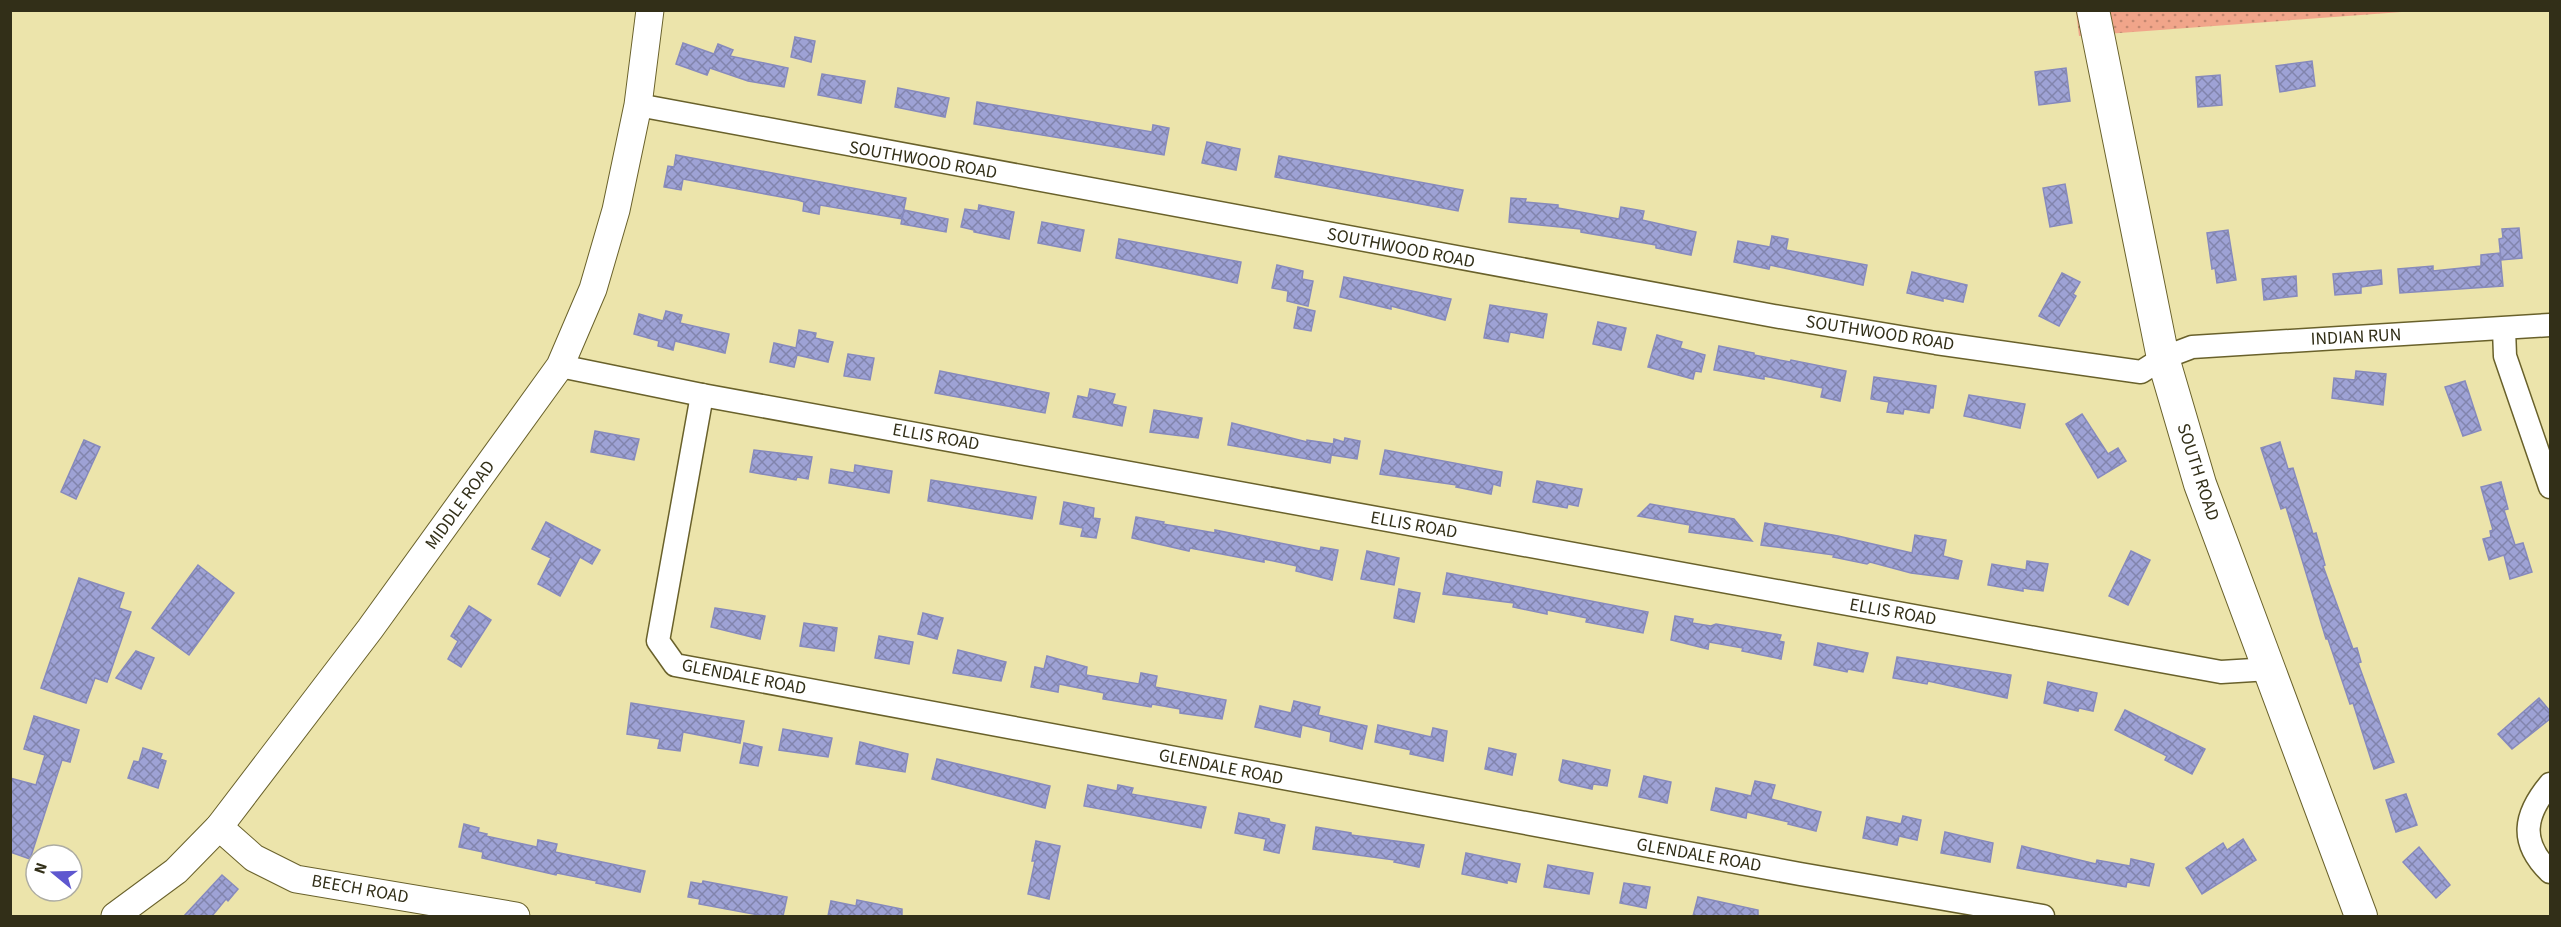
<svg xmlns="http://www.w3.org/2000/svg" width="2561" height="927" viewBox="0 0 2561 927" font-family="'Source Sans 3',sans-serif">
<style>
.park{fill:url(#park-dots)}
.building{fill:url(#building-cross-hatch);stroke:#878abc;stroke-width:1.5}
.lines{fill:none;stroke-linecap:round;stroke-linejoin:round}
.minor-casing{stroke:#69612b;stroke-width:25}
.tertiary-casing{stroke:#69612b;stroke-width:29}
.secondary-casing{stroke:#69612b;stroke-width:34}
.minor{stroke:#fff;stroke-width:22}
.tertiary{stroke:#fff;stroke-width:27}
.secondary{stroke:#fff;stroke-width:32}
.labels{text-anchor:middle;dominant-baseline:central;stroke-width:5;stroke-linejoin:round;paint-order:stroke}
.street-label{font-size:18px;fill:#322f18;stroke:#fff}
</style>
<defs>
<pattern id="park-dots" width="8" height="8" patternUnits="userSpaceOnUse" patternTransform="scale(1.5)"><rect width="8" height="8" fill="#f1a58a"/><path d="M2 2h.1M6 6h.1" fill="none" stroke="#c48770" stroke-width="1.8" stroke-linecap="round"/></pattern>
<pattern id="building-cross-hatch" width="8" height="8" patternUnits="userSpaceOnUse" patternTransform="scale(1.5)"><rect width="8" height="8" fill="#9ea2d5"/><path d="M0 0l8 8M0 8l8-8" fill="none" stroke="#8184ac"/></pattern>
</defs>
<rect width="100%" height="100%" fill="#ece4ab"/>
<path class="park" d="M2429 10 2079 36 2076 11Z"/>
<g class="building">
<path d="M795 37 815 41 811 62 791 57Z"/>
<path d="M683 43 714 54 718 44 733 50 730 56 788 68 784 87 748 81 710 68 707 75 676 64Z"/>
<path d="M2312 61 2315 86 2280 92 2276 66Z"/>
<path d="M2066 68 2070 101 2039 105 2035 72Z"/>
<path d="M822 74 865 81 861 103 818 95Z"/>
<path d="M2220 75 2222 105 2198 107 2196 77Z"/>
<path d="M898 88 949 98 945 117 895 107Z"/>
<path d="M977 102 1152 132 1153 125 1169 128 1164 155 974 124Z"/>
<path d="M1207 142 1240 149 1236 170 1202 163Z"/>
<path d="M676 155 906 198 902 219 820 205 819 214 803 211 804 202 798 200 683 179 681 190 664 187 668 166 674 167Z"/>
<path d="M1279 156 1463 190 1458 211 1275 177Z"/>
<path d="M2065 184 2072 223 2050 227 2043 188Z"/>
<path d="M1511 198 1526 199 1525 202 1558 205V208L1619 219 1621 207 1644 211 1642 220 1696 232 1691 255 1656 248V245L1581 232V229L1509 222Z"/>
<path d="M979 205 1014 212 1009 239 974 232V230L961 227 965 209 978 211Z"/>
<path d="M904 210 948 219 946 232 901 224Z"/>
<path d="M1042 222 1084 230 1080 251 1038 243Z"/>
<path d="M2519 228 2522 258 2501 260 2499 239 2503 238 2502 229Z"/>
<path d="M2228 230 2236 280 2217 283 2215 268 2212 269 2207 233Z"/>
<path d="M1772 236 1788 239 1786 250 1867 265 1863 285 1770 265 1769 269 1734 262 1738 241 1770 247Z"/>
<path d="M1119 239 1241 262 1237 283 1116 258Z"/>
<path d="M2500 253 2503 286 2400 293 2398 269 2433 266V271L2481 266V255Z"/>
<path d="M1277 265 1303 271 1302 279 1313 281 1308 306 1287 301 1288 291 1272 288Z"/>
<path d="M2381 270 2382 284 2361 287V293L2335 295 2333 274Z"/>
<path d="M1912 272 1967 285 1963 302 1943 298V301L1907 293Z"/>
<path d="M2062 273 2080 282 2073 294 2076 296 2059 326 2039 316Z"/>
<path d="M2296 276 2297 296 2264 300 2262 279Z"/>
<path d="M1344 277 1451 299 1445 320 1391 306V309L1340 297Z"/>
<path d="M1490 305 1547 314 1543 338 1510 332 1508 342 1484 338Z"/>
<path d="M1298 307 1315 311 1311 331 1294 328Z"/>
<path d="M666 311 682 315 680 323 729 334 725 353 675 341 673 350 658 346 659 341 634 334 639 314 663 321Z"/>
<path d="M1598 322 1626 328 1621 350 1593 344Z"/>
<path d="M799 330 816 333 815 338 833 342 828 362 797 355 794 367 770 362 774 343 796 348Z"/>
<path d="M1657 335 1682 342 1680 348 1705 355 1701 372 1695 371 1693 379 1648 367Z"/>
<path d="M1719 346 1754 353V355L1790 362 1791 360 1846 371 1840 401 1821 397 1823 388 1764 376V379L1714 370Z"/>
<path d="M848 354 874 358 870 380 844 376Z"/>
<path d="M940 371 1049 393 1045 413 935 393Z"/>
<path d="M2356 371 2386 374 2383 405 2332 398 2334 378 2355 380Z"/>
<path d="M1874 377 1936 386 1933 408H1930L1929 413 1904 409 1903 414 1887 412 1889 402 1871 399Z"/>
<path d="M2465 381 2481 430 2463 436 2445 387Z"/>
<path d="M1090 389 1115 394 1112 404 1126 407 1122 426 1073 417 1078 396 1088 398Z"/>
<path d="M1969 395 2025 404 2020 428 1964 416Z"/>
<path d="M1154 410 1202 418 1198 438 1150 432Z"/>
<path d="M2082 414 2108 454 2118 448 2126 461 2098 478 2066 424Z"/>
<path d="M1232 423 1307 442V440L1333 444 1330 463 1228 445Z"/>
<path d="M595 431 639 439 634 460 591 452Z"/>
<path d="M1345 438 1360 441 1357 459 1332 455 1334 439 1344 442Z"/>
<path d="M84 440 100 447 76 499 61 492Z"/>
<path d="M2280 442 2288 469 2293 468 2313 534 2316 533 2325 565 2323 566 2353 649 2357 648 2361 662 2358 663 2394 762 2374 769 2353 703 2350 704 2328 639H2326L2286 507 2281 509 2261 448Z"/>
<path d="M754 450 812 457 808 479 797 477 796 480 750 472Z"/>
<path d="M1385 450 1502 472 1500 486 1493 484 1491 494 1456 487 1457 485 1380 474Z"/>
<path d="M855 465 892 471 889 493 829 483 831 469 854 473Z"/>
<path d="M931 480 1036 497 1032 519 928 501Z"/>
<path d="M1537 481 1582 489 1578 506 1568 504 1567 508 1533 502Z"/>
<path d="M2501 482 2508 509 2504 510 2515 545 2523 543 2532 572 2510 579 2504 555 2489 560 2483 539 2491 537 2490 531 2493 530 2481 487Z"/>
<path d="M1064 502 1094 508 1093 518 1100 519 1096 538 1081 536 1083 528 1060 524Z"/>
<path d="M1650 504 1734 519 1752 541 1689 532 1690 525 1638 516Z"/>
<path d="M1136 517 1164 522 1163 524 1215 533V530L1320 551 1321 547 1338 550 1332 580 1296 571 1297 566 1264 559V562L1190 548 1189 551 1132 538Z"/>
<path d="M546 522 600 550 592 564 580 557 560 596 538 584 551 558 532 549Z"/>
<path d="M1765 523 1838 536 1912 553 1915 535 1946 540 1943 556 1962 561 1958 579 1911 573 1870 562 1867 564 1833 557 1834 555 1761 545Z"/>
<path d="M1367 551 1399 558 1394 585 1361 579Z"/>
<path d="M2131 551 2150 560 2128 605 2109 596Z"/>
<path d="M2027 561 2048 564 2043 591 2023 588V591L1988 585 1992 564 2026 570Z"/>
<path d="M198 565 234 593 189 655 152 628Z"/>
<path d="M1447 573 1648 612 1643 633 1586 622 1587 618 1547 610V614L1513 607 1514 603 1443 594Z"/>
<path d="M79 578 124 593 119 608 131 612 107 682 95 678 86 703 41 688Z"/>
<path d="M1399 589 1420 593 1414 622 1394 618Z"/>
<path d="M469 606 491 620 461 667 448 659 458 641 451 636Z"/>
<path d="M715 608 765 616 760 639 711 627Z"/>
<path d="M923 613 943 618 937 639 918 634Z"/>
<path d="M1675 616 1693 619 1692 623 1711 626 1716 624 1781 635 1779 641 1784 642 1781 659 1742 651 1743 648 1709 642 1708 649 1671 640Z"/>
<path d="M804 623 837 628 834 651 800 646Z"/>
<path d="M879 636 913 642 909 664 875 658Z"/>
<path d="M1818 643 1868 653 1863 672 1848 669 1847 672 1814 665Z"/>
<path d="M958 650 1006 662 1001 681 953 673Z"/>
<path d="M136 651 154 658 141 689 116 678Z"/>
<path d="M1047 656 1087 667 1086 675 1139 684 1141 673 1157 676 1155 687 1226 700 1222 719 1180 713V709L1152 704 1151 707 1103 699 1104 693 1059 684 1058 692 1031 687 1035 667 1044 669Z"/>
<path d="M1897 657 2011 675 2007 698 1928 681 1927 684 1893 678Z"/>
<path d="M2048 682 2097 693 2093 711 2079 708 2078 711 2044 703Z"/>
<path d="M2539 698 2550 711V719L2512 749 2498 734Z"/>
<path d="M1294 701 1320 707 1318 715 1367 726 1362 749 1330 741 1331 732 1302 725 1300 737 1255 727 1260 706 1291 713Z"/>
<path d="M631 703 744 721 740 743 683 732 680 751 658 748 660 739 627 734Z"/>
<path d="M2125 710 2205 749 2192 774 2165 760 2167 756 2115 730Z"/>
<path d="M34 716 79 730 70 762 62 760 30 859 10 852V778L36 785 45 755 24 749Z"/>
<path d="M1378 725 1431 737 1433 728 1447 731 1443 761 1410 754 1411 750 1375 742Z"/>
<path d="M783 729 832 738 828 757 779 750Z"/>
<path d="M860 742 908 754 905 772 856 764Z"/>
<path d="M744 743 762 747 758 766 740 763Z"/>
<path d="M143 748 162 754 160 759 166 761 158 788 128 778 134 761 139 762Z"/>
<path d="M1489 748 1516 754 1512 775 1485 769Z"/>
<path d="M937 759 1050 786 1045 808 932 779Z"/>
<path d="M1563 760 1610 770 1607 786 1593 784 1592 789 1561 782 1559 780Z"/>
<path d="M1644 776 1671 782 1667 803 1639 797Z"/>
<path d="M1755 781 1775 785 1771 799 1821 812 1816 831 1788 824 1789 822 1747 812 1746 818 1711 810 1716 788 1751 796Z"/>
<path d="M1088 785 1117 791 1118 785 1133 788 1131 794 1206 807 1201 828 1084 806Z"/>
<path d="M2406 794 2417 825 2396 832 2386 800Z"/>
<path d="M1239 813 1269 819 1270 822 1285 825 1279 853 1264 850 1266 839 1235 833Z"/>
<path d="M1903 816 1921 820 1917 840 1899 836 1897 845 1863 838 1867 817 1901 824Z"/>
<path d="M464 824 479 828 478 832 487 834 486 836 537 847 538 840 557 844 555 852 645 871 640 892 596 883 597 881 557 873 556 875 482 858 483 852 459 847Z"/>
<path d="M1316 827 1351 833V835L1424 845 1419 867 1394 862 1395 860 1313 849Z"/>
<path d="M1945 832 1993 843 1990 862 1941 853Z"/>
<path d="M2243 839 2256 860 2202 894 2186 868 2223 843 2227 850Z"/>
<path d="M1036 841 1060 846 1049 899 1028 894 1035 861H1032Z"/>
<path d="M2022 846 2096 864 2097 860 2130 866 2131 859 2154 864 2149 886 2127 882 2126 887 2017 868Z"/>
<path d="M2419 847 2450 885 2436 898 2403 862Z"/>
<path d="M1466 853 1520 864 1516 882 1507 880V883L1462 874Z"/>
<path d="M1548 865 1593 873 1589 894 1544 887Z"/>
<path d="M222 875 238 889 228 901 226 899 212 916H184Z"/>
<path d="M703 881 787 897 783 916H764L699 904 700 899 688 897 691 882 702 884Z"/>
<path d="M1624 883 1650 887 1646 908 1620 903Z"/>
<path d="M1698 897 1758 910V916H1693Z"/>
<path d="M857 900 902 909V916H828L831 901 856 906Z"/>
</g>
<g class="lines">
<g class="minor-casing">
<g id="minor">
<path d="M638 105 1774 316 1936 343 2141 372 2163 358 2192 347 2550 325"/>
<path d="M2504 329 2505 356 2550 487"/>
<path d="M560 366 702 395 2221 672 2270 669"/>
<path d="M702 395 658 641 675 665 1800 874 2043 916"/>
<path d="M2550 784C2524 815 2519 842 2550 872"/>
</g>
</g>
<g class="tertiary-casing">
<g id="tertiary">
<path d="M219 827 254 858 296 879 516 916"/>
<path d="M115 916 176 871 219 827 370 629 560 366 593 289 616 210 638 105 650 10"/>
</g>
</g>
<g class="secondary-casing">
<path id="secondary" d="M2093 10 2163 358 2200 484 2361 916"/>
</g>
<use href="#minor" class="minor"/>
<use href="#tertiary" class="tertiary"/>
<use href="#secondary" class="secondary"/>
</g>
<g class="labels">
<g class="street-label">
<text transform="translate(923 160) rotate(10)">SOUTHWOOD ROAD</text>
<text transform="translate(1401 248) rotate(11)">SOUTHWOOD ROAD</text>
<text transform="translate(1880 333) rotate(9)">SOUTHWOOD ROAD</text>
<text transform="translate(2356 337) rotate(-3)">INDIAN RUN</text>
<text transform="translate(936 437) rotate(10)">ELLIS ROAD</text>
<text transform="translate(2198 472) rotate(72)">SOUTH ROAD</text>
<text transform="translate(460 505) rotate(-54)">MIDDLE ROAD</text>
<text transform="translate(1414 525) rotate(10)">ELLIS ROAD</text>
<text transform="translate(1893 612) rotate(10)">ELLIS ROAD</text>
<text transform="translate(744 677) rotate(11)">GLENDALE ROAD</text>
<text transform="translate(1221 767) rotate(11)">GLENDALE ROAD</text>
<text transform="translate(1699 855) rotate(10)">GLENDALE ROAD</text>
<text transform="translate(360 889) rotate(10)">BEECH ROAD</text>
</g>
</g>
<rect width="2561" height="927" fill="none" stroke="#322f18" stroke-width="24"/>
<g transform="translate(54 873) rotate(289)"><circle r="28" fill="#ffffff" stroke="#adaca3" stroke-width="1.5"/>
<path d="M0-4.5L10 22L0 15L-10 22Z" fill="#5e57cf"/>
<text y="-9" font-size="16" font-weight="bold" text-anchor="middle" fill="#322f18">N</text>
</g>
</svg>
